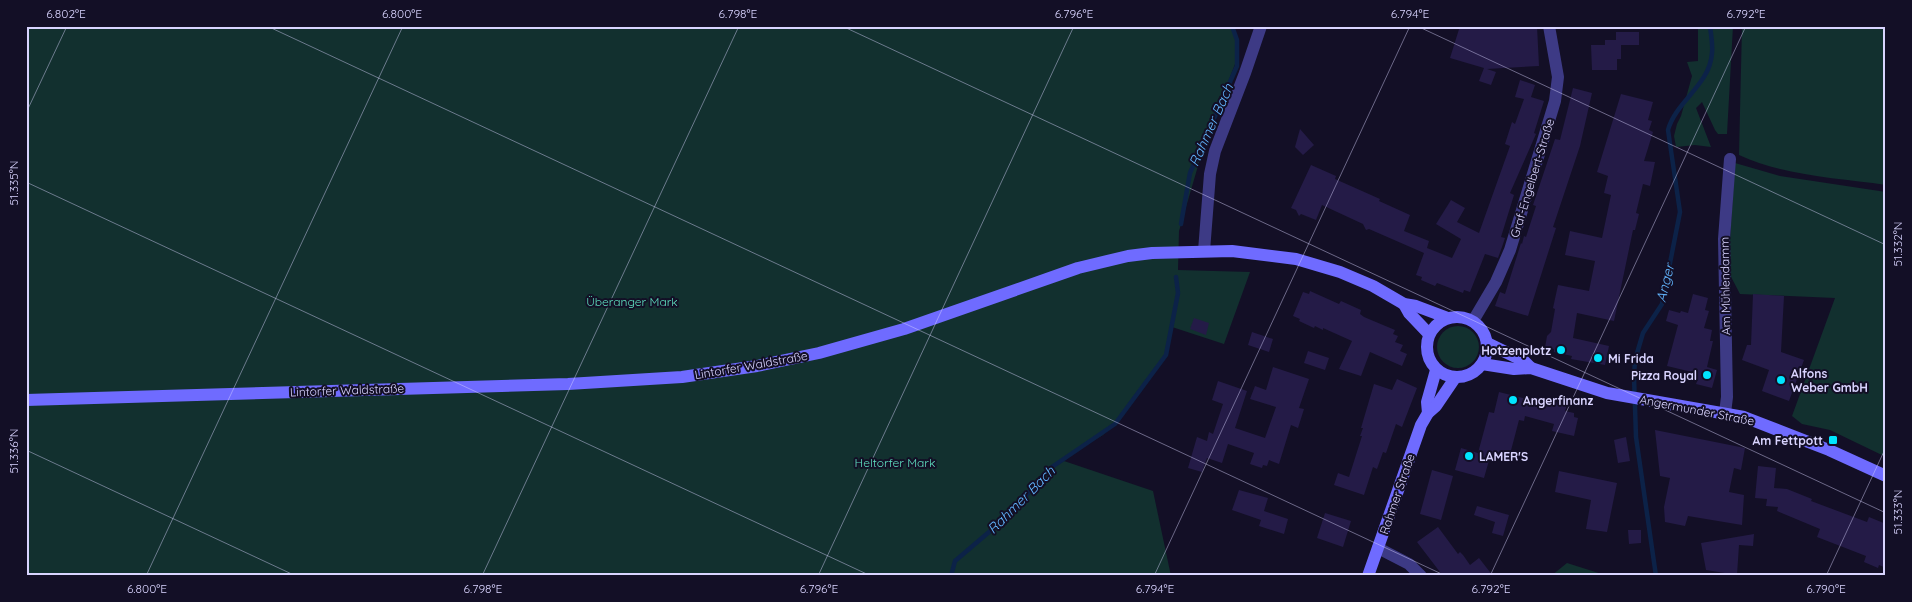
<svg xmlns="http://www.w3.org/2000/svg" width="1912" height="602" viewBox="0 0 1912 602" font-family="Quicksand,sans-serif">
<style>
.green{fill:#12302f}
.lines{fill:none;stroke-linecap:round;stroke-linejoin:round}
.stream{stroke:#0c2248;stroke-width:4.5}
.building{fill:#241b47}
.minor{stroke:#3d3a85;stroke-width:12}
.secondary{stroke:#6f6bff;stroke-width:12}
.ticks{fill:none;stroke:#d9d4ff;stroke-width:1;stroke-opacity:0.45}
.poi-dot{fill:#00e5ff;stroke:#130f26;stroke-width:2}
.labels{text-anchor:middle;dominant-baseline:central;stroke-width:4;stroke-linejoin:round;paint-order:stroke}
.street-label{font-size:12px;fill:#d9d4ff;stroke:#130f26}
.park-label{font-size:12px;fill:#5fe0c0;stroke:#130f26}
.poi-label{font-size:12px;font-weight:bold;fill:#d9d4ff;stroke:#130f26;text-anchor:start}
.water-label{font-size:14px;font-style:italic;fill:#62b6ff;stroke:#130f26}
.neatline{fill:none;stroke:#d9d4ff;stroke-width:2}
.ticks-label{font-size:12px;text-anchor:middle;fill:#d9d4ff}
</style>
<rect width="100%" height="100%" fill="#130f26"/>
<g class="green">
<path d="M26 26H1231L1236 41 1237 59 1205 142 1179 231 1178 270 1250 272 1224 344 1172 327 1177 303 1165 354 1114 423 1103 435 1072 453 1048 469 1022 502 1050 470 1064 461 1153 491 1171 576H26Z"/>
<path d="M1687 26H1733L1727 134H1718L1715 130 1702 102 1696 108 1711 147 1695 145 1676 147 1674 136 1677 124 1681 116 1692 76 1687 62 1698 61V29H1687Z"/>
<path d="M1742 26H1886V185C1837 178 1784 176 1739 155Z"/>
<path d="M1735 163 1780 176 1886 192V457L1830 430 1802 424 1792 416 1835 298 1740 294 1728 271Z"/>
<circle cx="1458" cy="347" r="21"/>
<path d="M1567 563 1608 576H1551Z"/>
</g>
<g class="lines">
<g class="stream">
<path d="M1181 224 1190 173 1237 66V40L1232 26"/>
<path d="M951 576 955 561 1009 515 1049 469 1115 424 1166 355 1178 293 1176 277"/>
<path d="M1656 576 1636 437 1634 377 1635 360 1643 333 1662 304 1680 212 1668 130C1676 101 1710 85 1712 53 1713 45 1711 35 1710 26"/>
</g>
</g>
<g class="building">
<path d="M1460 26H1537L1539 66 1487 69 1496 72 1491 85 1479 81 1484 68 1450 58Z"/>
<path d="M1616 32H1639V45H1621V59H1617V70H1592L1591 45H1605V40H1616Z"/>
<path d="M1520 80 1535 85 1531 97 1544 101 1534 133 1536 134 1510 193 1514 195 1501 237 1505 238 1502 247 1498 258 1485 254 1470 292 1464 290 1463 293 1437 283 1435 286 1421 280 1422 277 1416 275 1424 253 1369 229 1366 230 1363 224 1322 205 1316 220 1301 214 1299 216 1296 210 1291 208 1311 165 1336 176 1335 179 1380 199 1379 201 1410 215 1404 231 1429 241 1427 248 1452 258 1461 239 1436 224 1451 200 1465 208 1457 222 1479 233 1510 146 1505 144 1512 122 1515 124 1524 99 1515 97Z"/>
<path d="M1573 88 1592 93 1580 146 1553 227 1556 228 1528 316 1495 306 1500 292 1505 294 1521 243 1522 244 1524 236 1526 237 1536 206 1533 205 1555 139 1560 140Z"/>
<path d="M1621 94 1653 102 1648 120 1652 121 1649 130 1653 132 1644 161 1655 162 1650 186 1643 184 1636 213 1639 214 1635 230H1633L1614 321 1577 313 1573 338 1609 346 1605 365 1571 359 1572 356 1554 352V349L1545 348 1547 336 1551 332 1555 309 1553 308 1558 285 1589 291 1595 261 1565 255 1570 231 1602 238 1611 195 1604 193 1608 176 1597 172Z"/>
<path d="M1300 129 1314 145 1303 155 1295 147Z"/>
<path d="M1310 291 1339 304 1341 301 1361 310 1360 314 1364 317 1395 330 1393 334 1398 336 1395 342 1403 345 1400 351 1407 354 1402 366 1370 352 1361 376 1339 369 1352 341 1323 328V330L1315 326 1314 328 1299 321 1300 319 1293 316 1303 292 1309 294Z"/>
<path d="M1693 294 1708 298 1705 310 1709 311 1704 328 1712 330 1710 341H1713L1707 367 1717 370 1712 388 1696 384 1698 379 1691 377 1692 372 1667 366 1678 325 1666 321 1669 310 1680 313 1681 311 1688 313Z"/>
<path d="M1753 294 1784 296 1781 352 1804 360 1789 401 1762 391 1769 370 1742 360 1747 345H1751Z"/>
<path d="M1194 318 1209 323 1206 335 1190 329Z"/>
<path d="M1252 332 1273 339 1269 352 1248 345Z"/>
<path d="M1308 351 1329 358 1325 370 1304 363Z"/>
<path d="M1273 367 1309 379 1299 408 1304 409 1298 428 1291 425 1279 464 1269 460 1267 466 1263 465 1262 468 1250 464 1254 453 1228 444 1222 463 1207 458 1202 472 1188 468 1197 437 1207 441 1209 432 1213 434 1223 404 1212 400 1218 381 1247 391 1235 428 1265 438 1276 407 1250 399 1255 386 1266 390Z"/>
<path d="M1397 379 1417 388 1402 427 1396 424 1386 453 1383 452 1377 469 1373 467 1364 495 1334 485 1338 473 1349 477 1362 436H1360L1363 428H1361L1374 384 1392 390Z"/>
<path d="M1499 392 1547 404 1548 400 1567 405 1565 411 1574 413V417L1578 418 1574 436 1552 431 1554 424 1525 416 1524 421 1519 420 1508 462 1490 457 1484 478 1455 470 1461 448 1478 453 1489 412 1494 413Z"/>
<path d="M1655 430 1745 448 1741 470 1734 468 1729 492 1744 495 1742 525 1688 516 1685 526 1665 522 1664 507 1670 478 1660 476Z"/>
<path d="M1626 437 1630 461 1618 463 1614 440Z"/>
<path d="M1758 466 1776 468 1774 488 1787 489 1812 499 1811 501 1867 522 1869 517 1886 524V568L1879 565 1878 568 1864 562 1866 556 1817 537 1820 529 1777 511 1778 507 1766 506 1767 499 1755 498Z"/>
<path d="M1432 470 1453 476 1441 520 1420 514Z"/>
<path d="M1559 471 1617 483 1607 532 1586 529 1591 500 1555 492Z"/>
<path d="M1239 490 1268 498 1264 511 1288 519 1284 534 1259 526 1261 520 1232 510Z"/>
<path d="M1477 506 1509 515 1503 536 1492 533 1495 522 1474 515Z"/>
<path d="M1325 513 1351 521 1343 547 1317 538Z"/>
<path d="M1438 527 1458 554 1460 552 1463 555 1470 565 1479 558 1493 576H1443L1417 542Z"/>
<path d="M1628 530H1641V543L1629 544Z"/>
<path d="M1754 534 1753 546 1739 545 1737 575 1706 570 1701 543Z"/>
</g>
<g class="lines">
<g class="minor">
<path d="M1204 251 1210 174 1215 151 1245 73 1261 26"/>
<path d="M1473 321 1496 282 1510 250 1555 101 1558 77 1549 26"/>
<path d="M1725 413 1727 397 1724 239 1730 159"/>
<path d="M1378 548 1409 564 1421 576"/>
</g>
<g class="secondary">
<path d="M1404 304 1409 313 1429 334"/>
<circle cx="1457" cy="347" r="30"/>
<path d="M1487 343 1524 361 1531 368"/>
<path d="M1482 364 1514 369 1531 368 1607 393 1744 417 1829 450 1886 476"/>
<path d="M26 400 568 384 682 377 757 366 819 353 904 329 1078 268 1128 256 1152 253 1232 251 1296 259 1340 272 1373 286 1404 304 1416 306 1448 318"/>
<path d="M1428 413 1427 402 1436 370"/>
<path d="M1368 576 1421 425 1428 413 1436 406 1455 378"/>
</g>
</g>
<path class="ticks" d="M267 26 1446 576M842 26 1886 513M1417 26 1886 245M26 113 67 26M26 182 871 576M26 450 296 576M146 576 403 26M482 576 739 26M818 576 1074 26M1154 576 1410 26M1490 576 1746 26M1826 576 1886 447"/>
<g class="poi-dot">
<circle cx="1561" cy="350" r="5"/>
<circle cx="1598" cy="358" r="5"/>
<circle cx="1707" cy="375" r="5"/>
<circle cx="1781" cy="380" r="5"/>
<circle cx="1513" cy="400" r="5"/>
<rect x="1828" y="435" width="10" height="10" rx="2.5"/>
<circle cx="1469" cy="456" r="5"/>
</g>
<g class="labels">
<g class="street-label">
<text transform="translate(1532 178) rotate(-73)">Graf-Engelbert-Straße</text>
<text transform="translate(1725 286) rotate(-91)">Am Mühlendamm</text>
<text transform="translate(751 365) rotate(-10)">Lintorfer Waldstraße</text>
<text transform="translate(347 390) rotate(-2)">Lintorfer Waldstraße</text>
<text transform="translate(1697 410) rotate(11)">Angermunder Straße</text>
<text transform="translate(1397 494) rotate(-71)">Rahmer Straße</text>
</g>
<g class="park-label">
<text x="632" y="301">Überanger Mark</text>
<text x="895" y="462">Heltorfer Mark</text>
</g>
<g class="poi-label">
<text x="1551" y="350" text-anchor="end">Hotzenplotz</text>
<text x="1608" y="358">Mi Frida</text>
<text x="1791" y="373">Alfons<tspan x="1791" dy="14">Weber GmbH</tspan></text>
<text x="1697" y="375" text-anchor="end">Pizza Royal</text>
<text x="1523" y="400">Angerfinanz</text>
<text x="1823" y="440" text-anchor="end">Am Fettpott</text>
<text x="1479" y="456">LAMER'S</text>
</g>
<g class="water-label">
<text transform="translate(1211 125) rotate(-66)">Rahmer Bach</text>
<text transform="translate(1665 283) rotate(-76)">Anger</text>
<text transform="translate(1021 500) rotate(-45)">Rahmer Bach</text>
</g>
</g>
<rect width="1912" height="602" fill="none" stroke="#130f26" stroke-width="55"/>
<rect x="28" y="28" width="1856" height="546" class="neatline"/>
<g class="ticks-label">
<text x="66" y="18">6.802°E</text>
<text x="402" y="18">6.800°E</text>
<text x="738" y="18">6.798°E</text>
<text x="1074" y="18">6.796°E</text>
<text x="1410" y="18">6.794°E</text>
<text x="1746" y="18">6.792°E</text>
<text transform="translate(14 183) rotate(-90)" y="4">51.335°N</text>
<text transform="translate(1898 244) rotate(-90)" y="4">51.332°N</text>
<text transform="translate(14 451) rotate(-90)" y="4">51.336°N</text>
<text transform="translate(1898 512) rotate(-90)" y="4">51.333°N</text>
<text x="147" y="593">6.800°E</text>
<text x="483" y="593">6.798°E</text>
<text x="819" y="593">6.796°E</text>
<text x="1155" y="593">6.794°E</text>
<text x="1491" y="593">6.792°E</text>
<text x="1826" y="593">6.790°E</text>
</g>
</svg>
